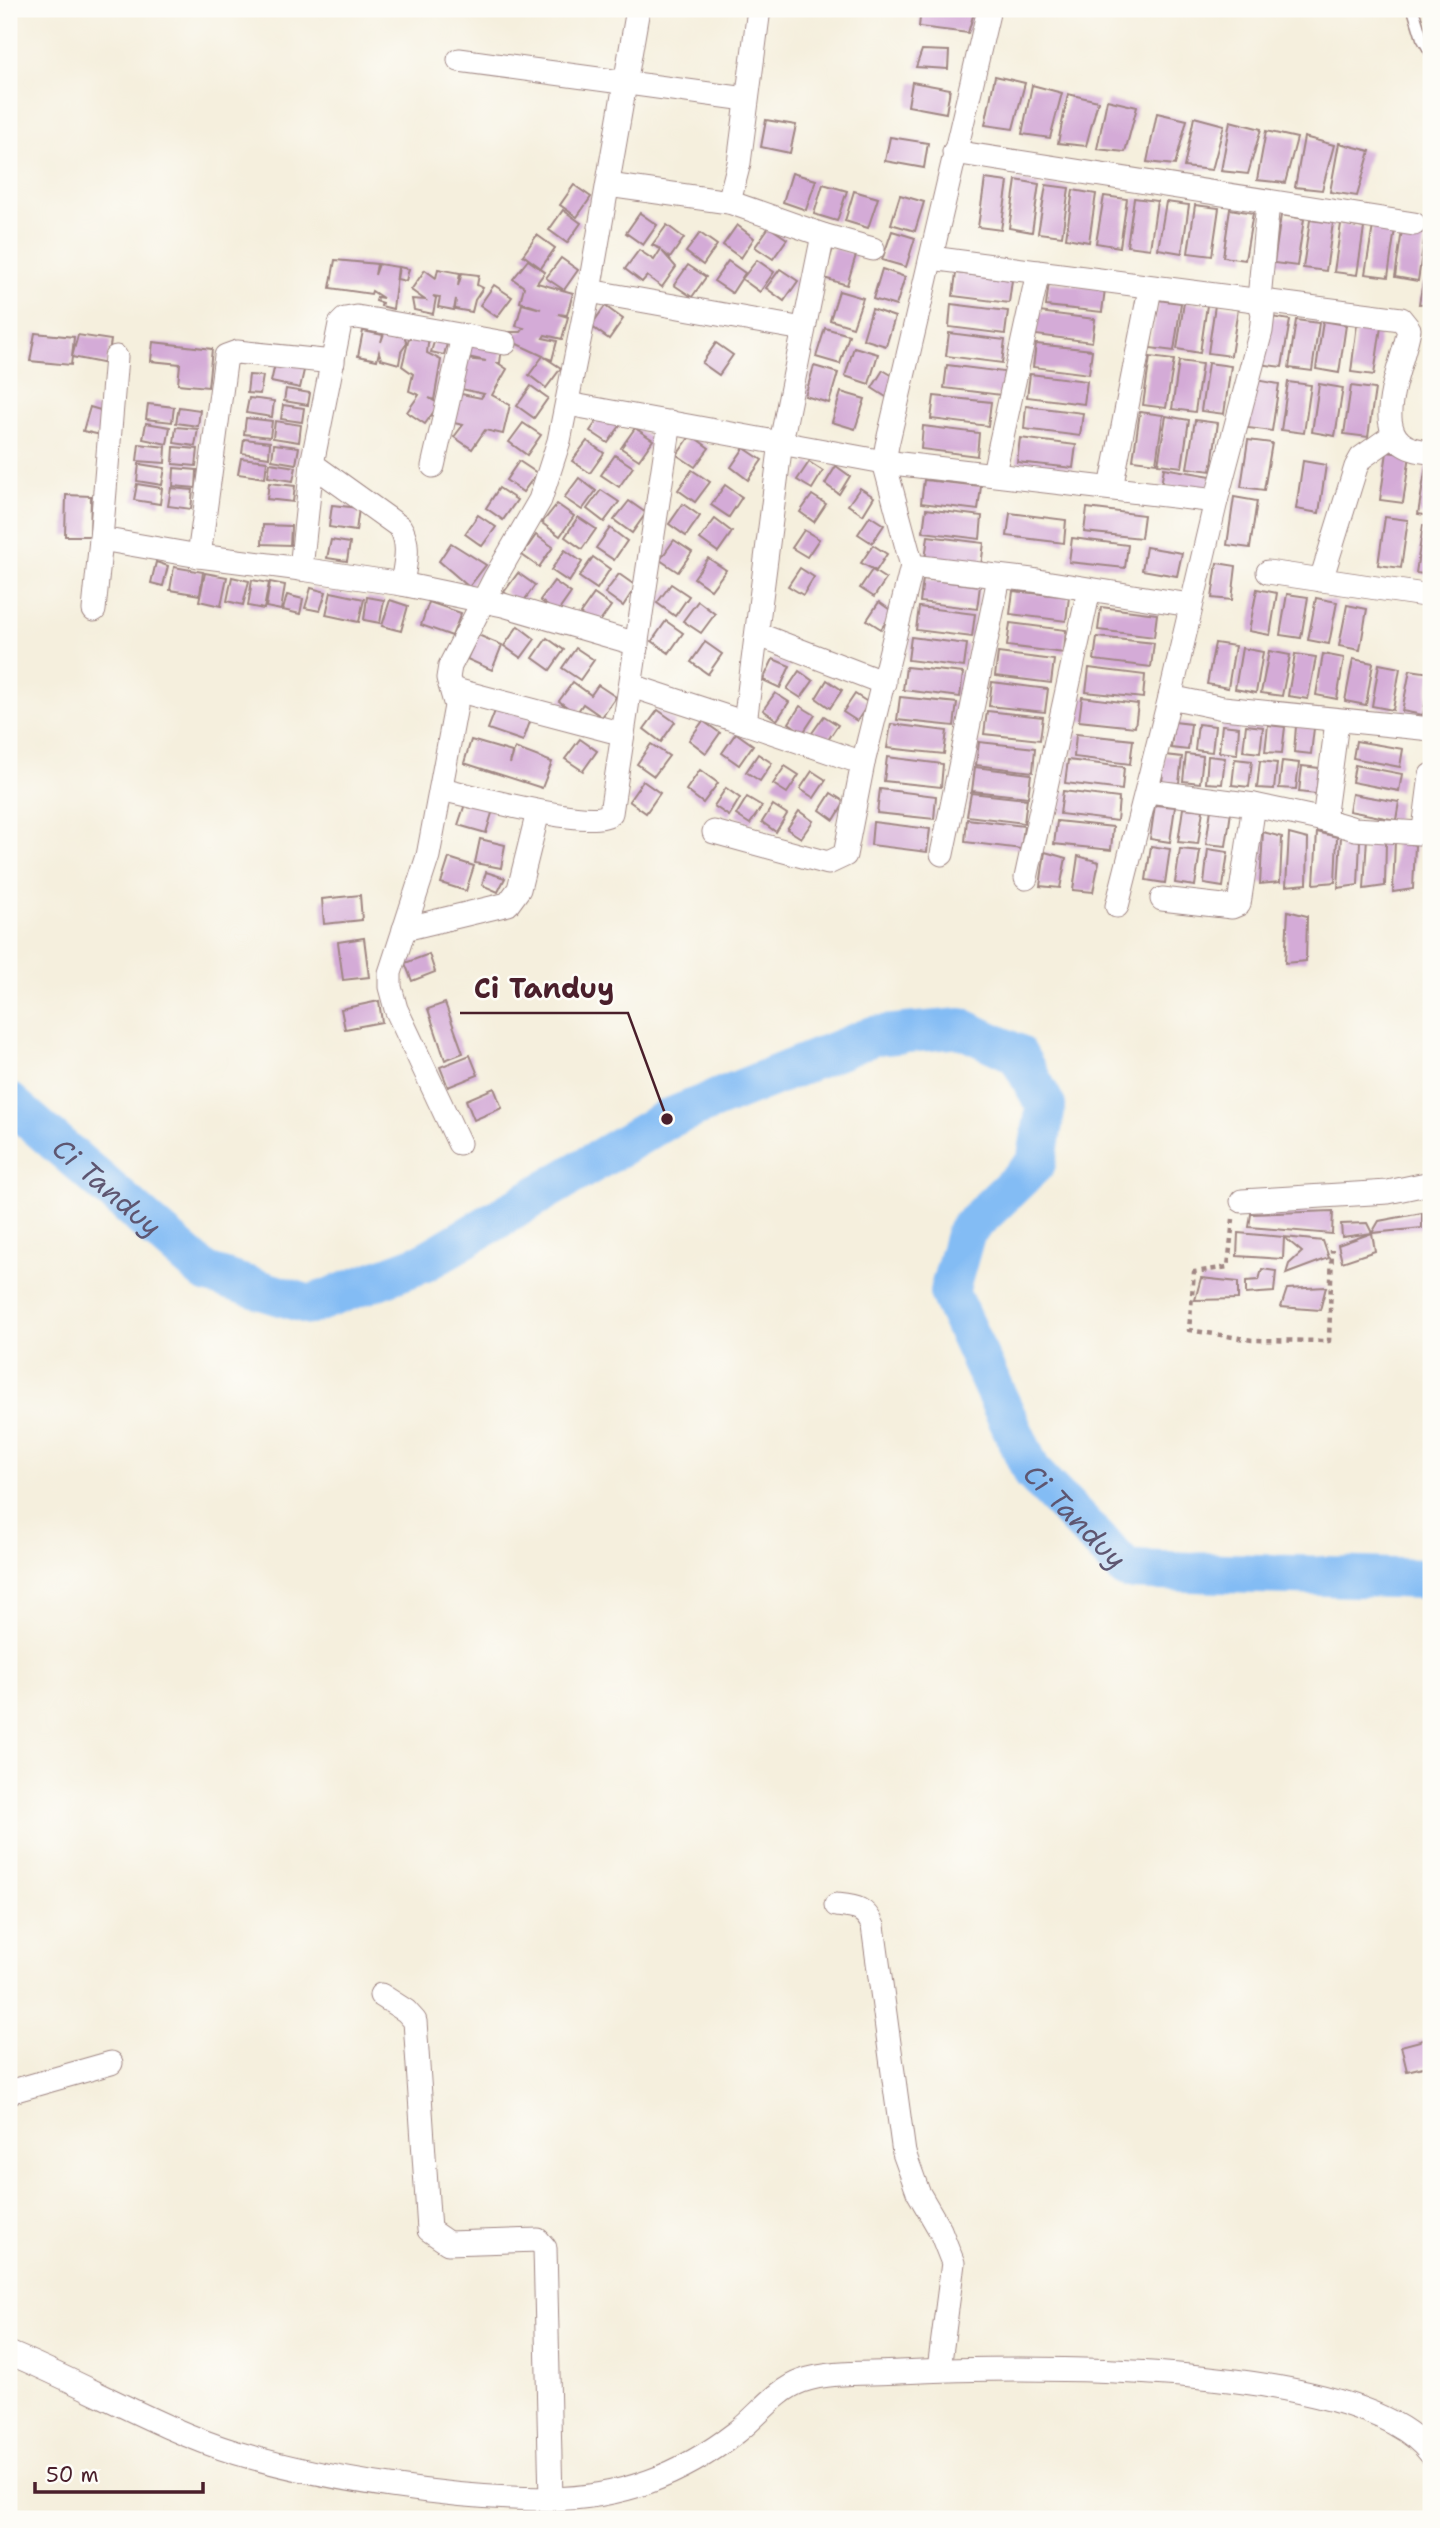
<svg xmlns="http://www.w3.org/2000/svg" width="1440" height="2528" viewBox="0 0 1440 2528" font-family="'Shantell Sans',sans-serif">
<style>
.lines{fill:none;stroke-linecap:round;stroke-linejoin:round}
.river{stroke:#83bcf4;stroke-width:40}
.building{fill:#d4abd7}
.service-casing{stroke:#a08784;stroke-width:13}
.minor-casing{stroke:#a08784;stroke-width:25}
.path{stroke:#a08784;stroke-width:4.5;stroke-dasharray:5 5;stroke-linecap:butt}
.service{stroke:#fff;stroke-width:10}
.minor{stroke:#fff;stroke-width:23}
.labels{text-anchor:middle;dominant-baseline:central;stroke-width:5;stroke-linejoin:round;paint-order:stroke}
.water-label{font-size:28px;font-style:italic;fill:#5e5671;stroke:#fdfcf7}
.leader{fill:none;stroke:#4a1f2b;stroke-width:2.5}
.callout-dot{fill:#4a1f2b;stroke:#fdfcf7;stroke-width:2.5}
.callout-label{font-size:28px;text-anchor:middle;font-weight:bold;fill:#4a1f2b;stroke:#fdfcf7;stroke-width:5;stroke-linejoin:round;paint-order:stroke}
</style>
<rect width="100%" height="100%" fill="#fdfcf7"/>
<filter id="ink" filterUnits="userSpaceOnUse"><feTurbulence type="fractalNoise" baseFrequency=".0143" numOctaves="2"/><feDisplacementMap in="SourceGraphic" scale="14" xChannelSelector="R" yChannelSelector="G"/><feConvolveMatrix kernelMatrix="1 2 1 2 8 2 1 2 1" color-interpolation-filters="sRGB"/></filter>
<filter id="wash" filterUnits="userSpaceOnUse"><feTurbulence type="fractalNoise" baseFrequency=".00686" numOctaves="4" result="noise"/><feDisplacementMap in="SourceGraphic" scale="28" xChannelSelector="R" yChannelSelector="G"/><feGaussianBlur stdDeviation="1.57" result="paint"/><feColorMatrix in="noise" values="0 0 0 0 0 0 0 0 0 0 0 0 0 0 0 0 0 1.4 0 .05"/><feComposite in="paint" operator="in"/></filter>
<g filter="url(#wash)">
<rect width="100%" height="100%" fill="#f5efdd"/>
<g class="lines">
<path class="river" id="s1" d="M9 1102 206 1273 310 1305 423 1263 667 1119 873 1036 961 1028 1017 1054 1046 1106 1036 1163 966 1231 949 1292 1032 1472 1127 1570 1426 1579 1431 1582"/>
</g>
<g id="blocks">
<g class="building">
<path d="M921 9H975L968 33 919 27Z"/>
<path d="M922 50 949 51 948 69 916 67Z"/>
<path d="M995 76 1025 83 1013 129 985 125Z"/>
<path d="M912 82 950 89 946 113 908 106Z"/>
<path d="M1032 85 1062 93 1050 138 1022 134Z"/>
<path d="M1068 94 1098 101 1086 146 1058 143Z"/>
<path d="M1107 100 1137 107 1125 152 1097 149Z"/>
<path d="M1157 113 1187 120 1175 165 1147 162Z"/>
<path d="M1194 117 1224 125 1212 170 1184 167Z"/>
<path d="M766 120 796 125 790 153 761 147Z"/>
<path d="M1230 121 1261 129 1248 174 1221 171Z"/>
<path d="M1266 131 1297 138 1285 183 1257 180Z"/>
<path d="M890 137 928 143 924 168 885 161Z"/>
<path d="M1304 137 1334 145 1322 190 1295 187Z"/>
<path d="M1339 143 1370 151 1357 196 1330 192Z"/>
<path d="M792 173 816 180 806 210 783 202Z"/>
<path d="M985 179 1008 182 1001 230 978 227Z"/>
<path d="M1016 180 1039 184 1032 232 1009 228Z"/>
<path d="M823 184 847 191 837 221 814 214Z"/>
<path d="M574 185 591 197 577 217 560 205Z"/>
<path d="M1046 185 1069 188 1062 236 1038 233Z"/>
<path d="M1073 190 1096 194 1089 242 1066 238Z"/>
<path d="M854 191 878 198 868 228 845 221Z"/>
<path d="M900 195 924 202 915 231 891 224Z"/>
<path d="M1104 196 1127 199 1120 247 1096 243Z"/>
<path d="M1134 198 1157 201 1150 249 1127 246Z"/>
<path d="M1166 202 1189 205 1182 253 1158 249Z"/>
<path d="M1195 205 1219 208 1212 256 1188 253Z"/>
<path d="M1230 209 1253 213 1245 260 1223 257Z"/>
<path d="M563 210 581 223 567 243 549 230Z"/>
<path d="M640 213 657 225 643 245 626 233Z"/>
<path d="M1281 215 1304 219 1297 266 1274 263Z"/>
<path d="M1310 220 1333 223 1326 271 1303 268Z"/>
<path d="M1341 224 1364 228 1357 275 1334 272Z"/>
<path d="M667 225 684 238 670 258 662 251 676 267 662 287 647 276 642 282 625 269 639 250 654 260 661 249 652 245Z"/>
<path d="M737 225 754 238 741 258 723 245Z"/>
<path d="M1373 226 1395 229 1388 277 1365 274Z"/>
<path d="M769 227 787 239 773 259 755 247Z"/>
<path d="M1402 230 1425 233 1418 281 1395 277Z"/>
<path d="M892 231 915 238 906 267 882 260Z"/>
<path d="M700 233 717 245 703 265 686 252Z"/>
<path d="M537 235 555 248 541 268 523 255Z"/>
<path d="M833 248 856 255 847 285 824 278Z"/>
<path d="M561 258 578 270 564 290 546 278Z"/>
<path d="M335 260 377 264 375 275 379 264 398 267 393 309 381 306 382 303 376 301 377 297 383 298 372 291 371 294 330 288Z"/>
<path d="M528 260 545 272 537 283 573 293 567 315 558 314 568 317 562 339 545 335 543 338 557 341 552 360 544 357 561 368 546 388 529 375 543 356 491 332H521L524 328 516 326 522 304 541 309 520 302 524 287 513 279Z"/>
<path d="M757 260 774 272 760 292 742 279Z"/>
<path d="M728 261 745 273 732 293 714 281Z"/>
<path d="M688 265 706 277 692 297 674 285Z"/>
<path d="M399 267 409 269 406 281 397 279Z"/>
<path d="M438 269 460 273 458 286 462 273 479 275 477 285 483 288 475 300 472 312 455 309 456 299 454 310 438 307 440 297 433 296 436 298 433 314 414 310 412 299 425 300 411 290 425 270 436 278Z"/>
<path d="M780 269 798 281 784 301 766 288Z"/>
<path d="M882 269 905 277 896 306 873 299Z"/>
<path d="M956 273 1012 280 1009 303 953 296Z"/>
<path d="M1431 280V303L1419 304 1423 282Z"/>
<path d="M1049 282 1105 289 1102 312 1046 306Z"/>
<path d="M494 285 512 297 497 317 480 305Z"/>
<path d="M839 291 863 298 853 327 830 320Z"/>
<path d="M1158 300 1181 303 1174 351 1150 348Z"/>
<path d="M1184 302 1207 305 1200 353 1177 349Z"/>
<path d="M951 304 1008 311 1005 334 949 327Z"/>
<path d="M1215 305 1238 308 1231 356 1208 353Z"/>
<path d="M605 306 623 319 609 339 591 326Z"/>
<path d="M872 309 895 317 886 346 863 339Z"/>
<path d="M1039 312 1095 319 1092 342 1036 335Z"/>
<path d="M1266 316 1290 320 1282 367 1259 364Z"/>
<path d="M1296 320 1319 323 1312 371 1289 368Z"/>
<path d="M1323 321 1346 325 1339 373 1316 369Z"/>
<path d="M1357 324 1381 327 1374 375 1351 372Z"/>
<path d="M386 328 400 329 398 336H404L407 343 401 352 399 364 381 359 379 352 377 360 358 356 363 331 383 335 381 342Z"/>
<path d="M825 328 849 335 840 364 816 357Z"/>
<path d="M411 330 429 335 427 353 441 360 434 400 429 398 439 404 425 424 407 412 419 395 409 391 413 374 402 366Z"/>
<path d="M35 333 74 337 72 357 78 335 111 340 107 364 72 357 71 365 30 361Z"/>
<path d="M949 333 1005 340 1002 363 946 356Z"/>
<path d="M449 336 444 355 431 352 434 342Z"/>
<path d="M471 340 502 347 500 363H498L507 369 492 395 510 405 503 434 485 430 472 449 454 437 463 425 454 423 461 394 481 398 484 394 457 388 464 359 486 361 468 357Z"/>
<path d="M153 342 212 349 208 387 178 384 180 364 151 361Z"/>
<path d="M716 343 733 355 719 375 702 363Z"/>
<path d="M1036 344 1092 350 1089 374 1033 367Z"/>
<path d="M854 347 878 354 869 384 845 376Z"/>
<path d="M1150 357 1174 360 1166 408 1143 405Z"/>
<path d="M276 360 305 366 300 388 271 382Z"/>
<path d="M1179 361 1202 364 1195 412 1172 409Z"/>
<path d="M1208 363 1231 366 1224 414 1201 411Z"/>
<path d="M947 365 1004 372 1001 395 944 388Z"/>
<path d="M814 366 838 373 829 403 805 396Z"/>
<path d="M883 370 898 379 886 397 872 388Z"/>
<path d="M1030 374 1087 381 1084 404 1027 397Z"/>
<path d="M249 375 263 376 260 394 247 393Z"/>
<path d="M1256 380 1279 384 1272 431 1248 428Z"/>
<path d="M1288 382 1311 385 1304 433 1281 430Z"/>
<path d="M1319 384 1343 388 1335 436 1312 432Z"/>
<path d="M531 386 548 398 534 418 517 406Z"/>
<path d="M1351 386 1375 389 1368 437 1344 434Z"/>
<path d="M286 389 310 393 308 405 284 401Z"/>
<path d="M841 392 865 399 855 429 832 422Z"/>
<path d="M934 396 991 402 988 426 931 419Z"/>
<path d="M249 398 274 401 272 417 246 413Z"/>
<path d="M148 404 174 407 172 422 146 419Z"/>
<path d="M283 405 304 408 302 422 281 419Z"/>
<path d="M1026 406 1083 413 1080 436 1024 429Z"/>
<path d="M90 407 107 412 101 435 83 431Z"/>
<path d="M179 407 200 410 198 426 176 423Z"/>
<path d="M604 411 622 423 608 443 590 431Z"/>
<path d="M1140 412 1163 415 1156 463 1133 460Z"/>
<path d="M1166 416 1189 420 1182 467 1158 464Z"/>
<path d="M246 418 272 421 270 437 244 434Z"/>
<path d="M1195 420 1218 423 1211 471 1187 468Z"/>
<path d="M275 421 301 425 299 442 273 438Z"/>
<path d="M146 423 170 427 167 444 143 439Z"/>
<path d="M523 423 541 435 527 455 509 442Z"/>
<path d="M923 426 979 433 977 456 921 449Z"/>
<path d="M176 427 198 429 195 446 174 443Z"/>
<path d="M635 428 653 440 639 460 621 448Z"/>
<path d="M691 435 709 448 695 467 677 455Z"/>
<path d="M1020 438 1076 445 1073 468 1017 462Z"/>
<path d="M244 439 270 442 269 457 242 453Z"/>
<path d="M1248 440 1272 443 1264 490 1241 487Z"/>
<path d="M587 441 604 453 590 473 572 461Z"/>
<path d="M139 444 166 447 165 463 137 461Z"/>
<path d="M274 444 299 447 296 464 272 460Z"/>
<path d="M174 447 198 449 196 466 173 464Z"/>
<path d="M744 448 762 460 748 480 731 467Z"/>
<path d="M1387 452 1410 455 1403 503 1380 500Z"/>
<path d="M615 455 633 467 619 487 601 475Z"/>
<path d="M241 458 267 461 265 478 238 474Z"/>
<path d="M519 461 537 473 523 492 506 480Z"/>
<path d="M1303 461 1326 465 1319 513 1296 509Z"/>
<path d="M809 462 823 471 812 489 797 480Z"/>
<path d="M270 463 296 467 293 481 268 477Z"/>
<path d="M139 464 165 468 162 485 137 481Z"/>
<path d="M836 466 850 476 839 494 825 484Z"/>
<path d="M1426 466 1431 467V516L1418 514Z"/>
<path d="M174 468 197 470 196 488 173 486Z"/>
<path d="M1164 468 1211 476 1208 493 1161 485Z"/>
<path d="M692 470 710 482 695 502 678 490Z"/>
<path d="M579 478 596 491 582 510 564 498Z"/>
<path d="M924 480 981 486 978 510 921 503Z"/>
<path d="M269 483 295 486 293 502 267 499Z"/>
<path d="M137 484 162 488 160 504 134 500Z"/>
<path d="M725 485 742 497 729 517 711 505Z"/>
<path d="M171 488 193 490 191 509 168 506Z"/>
<path d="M499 488 517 500 503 520 486 508Z"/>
<path d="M860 488 874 497 863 515 848 505Z"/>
<path d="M601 490 619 502 604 522 587 509Z"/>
<path d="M66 495 91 496 90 536H65Z"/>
<path d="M812 495 826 504 814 522 800 512Z"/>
<path d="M1234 497 1257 501 1250 548 1227 545Z"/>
<path d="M629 501 646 513 632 533 614 520Z"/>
<path d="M557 504 574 516 560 536 542 523Z"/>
<path d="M683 504 700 516 686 536 669 524Z"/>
<path d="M332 505 359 508 356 531 329 527Z"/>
<path d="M1087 508 1144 515 1141 538 1084 532Z"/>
<path d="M926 509 982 516 980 539 923 532Z"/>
<path d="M1010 513 1066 520 1064 543 1007 536Z"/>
<path d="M478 515 496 527 482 546 465 534Z"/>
<path d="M870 516 884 525 872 543 858 534Z"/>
<path d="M578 517 596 529 582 549 565 537Z"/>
<path d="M1385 517 1408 520 1401 568 1378 565Z"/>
<path d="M715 519 732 532 718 552 700 539Z"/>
<path d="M263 525 291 526 290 545 262 544Z"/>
<path d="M1423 525 1431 526V575L1416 573Z"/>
<path d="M610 528 627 541 614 560 596 548Z"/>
<path d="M804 530 819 539 807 557 792 548Z"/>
<path d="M536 535 553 547 539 567 522 555Z"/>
<path d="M928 536 984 543 981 566 925 560Z"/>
<path d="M1072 538 1128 545 1125 568 1069 562Z"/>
<path d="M331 540 350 543 347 561 327 558Z"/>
<path d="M674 540 692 552 678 572 660 560Z"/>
<path d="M451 543 486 565 469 587 439 561Z"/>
<path d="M873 545 887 554 876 571 861 563Z"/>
<path d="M1146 547 1182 553 1177 576 1142 570Z"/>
<path d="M565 550 582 562 569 582 551 570Z"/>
<path d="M593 557 610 569 597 589 579 577Z"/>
<path d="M708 558 726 570 711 590 694 578Z"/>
<path d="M156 562 168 566 163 586 151 583Z"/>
<path d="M1217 563 1236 566 1232 600 1212 598Z"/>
<path d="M174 567 203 572 200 595 170 590Z"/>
<path d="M800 568 814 577 803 595 788 586Z"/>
<path d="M872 570 886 579 874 597 860 588Z"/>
<path d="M205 573 227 577 221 606 199 601Z"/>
<path d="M518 573 535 585 521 605 504 592Z"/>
<path d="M619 574 636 586 623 606 605 593Z"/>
<path d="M232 577 249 581 243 605 227 601Z"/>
<path d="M923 579 980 586 977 609 920 602Z"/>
<path d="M252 580 269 583 264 609 248 606Z"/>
<path d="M554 581 571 593 557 613 540 600Z"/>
<path d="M270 582 285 585 281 610 266 607Z"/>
<path d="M671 584 689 596 675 616 657 603Z"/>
<path d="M311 588 326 592 320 611 305 608Z"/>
<path d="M1257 589 1277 593 1270 635 1249 631Z"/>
<path d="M1013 591 1069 597 1066 621 1010 614Z"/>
<path d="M331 592 364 599 359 622 326 615Z"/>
<path d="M594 594 611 606 597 626 580 614Z"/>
<path d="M1287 594 1308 597 1301 638 1280 635Z"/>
<path d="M287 595 303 599 300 614 283 610Z"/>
<path d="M367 597 384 600 380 623 364 620Z"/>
<path d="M1316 598 1337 602 1329 644 1308 640Z"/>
<path d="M390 600 408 606 401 631 382 626Z"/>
<path d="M698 601 715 614 701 633 683 621Z"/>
<path d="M429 602 461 613 452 636 421 625Z"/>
<path d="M879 602 893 612 881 629 867 620Z"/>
<path d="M1347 605 1367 609 1360 650 1339 646Z"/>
<path d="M919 607 975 614 972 637 916 630Z"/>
<path d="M1101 607 1157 614 1154 637 1098 630Z"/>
<path d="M666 621 683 633 669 653 652 641Z"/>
<path d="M1010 623 1066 630 1064 653 1007 646Z"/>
<path d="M518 626 535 639 521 658 504 646Z"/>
<path d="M478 635 502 645 492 670 467 659Z"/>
<path d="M911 637 967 644 964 667 908 660Z"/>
<path d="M1097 637 1154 643 1151 667 1094 660Z"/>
<path d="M547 638 564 650 550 670 533 658Z"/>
<path d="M705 642 722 654 708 674 691 662Z"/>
<path d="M1215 643 1235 646 1228 688 1207 684Z"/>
<path d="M576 648 594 660 580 680 562 668Z"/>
<path d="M1242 648 1263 652 1256 693 1235 689Z"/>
<path d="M1269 651 1290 655 1282 696 1261 693Z"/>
<path d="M998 653 1054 660 1051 683 995 676Z"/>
<path d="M1295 654 1316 657 1308 699 1288 696Z"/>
<path d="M1323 654 1344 658 1337 699 1316 695Z"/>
<path d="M773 659 790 666 780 688 763 680Z"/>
<path d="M1353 659 1373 663 1366 705 1345 701Z"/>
<path d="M1379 664 1400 668 1393 710 1372 706Z"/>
<path d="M906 667 963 673 960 697 903 690Z"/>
<path d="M1089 668 1145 675 1143 698 1086 692Z"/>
<path d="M1410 670 1431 673 1423 715 1402 711Z"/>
<path d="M799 671 813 681 801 698 787 689Z"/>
<path d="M827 680 842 690 830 708 816 698Z"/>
<path d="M573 682 591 695 598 685 616 697 602 717 583 704 576 714 559 701Z"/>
<path d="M992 682 1048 689 1045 712 989 706Z"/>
<path d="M775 693 789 702 777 720 763 710Z"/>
<path d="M855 694 869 703 857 721 843 712Z"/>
<path d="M900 697 957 703 954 726 897 720Z"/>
<path d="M1082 697 1138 704 1135 727 1079 721Z"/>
<path d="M497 706 531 719 523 741 488 729Z"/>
<path d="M800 706 815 715 803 733 789 723Z"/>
<path d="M658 710 675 722 661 742 644 729Z"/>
<path d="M987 711 1043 717 1040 740 984 734Z"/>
<path d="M824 716 838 725 826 743 812 733Z"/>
<path d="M703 721 720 733 706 753 689 740Z"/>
<path d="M1174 722 1191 724 1188 750 1171 748Z"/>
<path d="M891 724 947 731 944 754 887 748Z"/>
<path d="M1198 724 1215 726 1212 752 1195 750Z"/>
<path d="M1222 725 1239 727 1237 754 1219 752Z"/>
<path d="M1246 725 1263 727 1260 753 1243 751Z"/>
<path d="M1268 725 1285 727 1282 753 1265 752Z"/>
<path d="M1296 726 1314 728 1311 754 1294 752Z"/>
<path d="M736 733 753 745 739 765 722 753Z"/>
<path d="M1076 734 1133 740 1130 764 1074 757Z"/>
<path d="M580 739 597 751 583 771 565 759Z"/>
<path d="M471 740 512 752 510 764 515 748 552 762 542 788 464 763Z"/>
<path d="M1356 741 1403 749 1400 767 1353 758Z"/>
<path d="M979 742 1035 748 1033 772 976 765Z"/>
<path d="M651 744 669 756 654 776 637 764Z"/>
<path d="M758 754 772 763 760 781 746 772Z"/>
<path d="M1186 754 1203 756 1200 783 1183 781Z"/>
<path d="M1165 755 1182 757 1179 783 1162 782Z"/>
<path d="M1208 756 1225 758 1222 784 1206 783Z"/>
<path d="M887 757 943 764 941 787 884 781Z"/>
<path d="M1235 759 1252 761 1249 787 1232 785Z"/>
<path d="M1068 760 1124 767 1122 790 1065 783Z"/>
<path d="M1260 761 1277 763 1274 789 1257 788Z"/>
<path d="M1282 761 1299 763 1296 789 1279 788Z"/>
<path d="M1355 765 1402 774 1399 791 1352 782Z"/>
<path d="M785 766 799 775 787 793 773 784Z"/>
<path d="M1302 766 1319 768 1316 794 1299 792Z"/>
<path d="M975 767 1031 774 1028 797 972 791Z"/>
<path d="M700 770 718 783 703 803 686 790Z"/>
<path d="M812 771 826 780 814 798 800 789Z"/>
<path d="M643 781 660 793 646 813 629 801Z"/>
<path d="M726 788 740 798 729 816 714 806Z"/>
<path d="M880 789 936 796 934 819 877 813Z"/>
<path d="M1063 791 1119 798 1117 821 1060 814Z"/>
<path d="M831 793 845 802 834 820 820 810Z"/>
<path d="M971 793 1027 799 1024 823 967 816Z"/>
<path d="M1352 794 1399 802 1396 820 1349 811Z"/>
<path d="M747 797 762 806 750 824 736 815Z"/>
<path d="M466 801 493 810 486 833 458 825Z"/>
<path d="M773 805 787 814 776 832 762 822Z"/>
<path d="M1155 805 1175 807 1170 842 1150 839Z"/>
<path d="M1183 808 1203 810 1198 844 1178 842Z"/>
<path d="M1211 809 1231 812 1226 846 1206 844Z"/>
<path d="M799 811 813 821 801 838 787 829Z"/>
<path d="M967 819 1024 826 1021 849 965 842Z"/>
<path d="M1057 821 1113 827 1111 850 1054 844Z"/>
<path d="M873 822 930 829 927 852 871 845Z"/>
<path d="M1263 832 1282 837 1280 882 1260 884Z"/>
<path d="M1317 832 1337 837 1335 882 1314 884Z"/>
<path d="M1289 834 1308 839 1307 884 1286 886Z"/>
<path d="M1341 836 1360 841 1358 885 1338 888Z"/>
<path d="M1367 837 1386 842 1385 886 1364 889Z"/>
<path d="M480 839 505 845 501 868 475 863Z"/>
<path d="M1395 840 1415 845 1413 889 1393 892Z"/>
<path d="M1151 846 1170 849 1165 883 1146 880Z"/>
<path d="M1180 849 1200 851 1195 886 1175 883Z"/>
<path d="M1208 849 1228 852 1223 887 1204 884Z"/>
<path d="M1045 852 1066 858 1060 888 1040 886Z"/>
<path d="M1078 856 1099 862 1093 892 1073 890Z"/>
<path d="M449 858 474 866 466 891 441 883Z"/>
<path d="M486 872 505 878 498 892 482 885Z"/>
<path d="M360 895 362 920 324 924 322 899Z"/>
<path d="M1288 911 1307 916 1306 961 1285 963Z"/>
<path d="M364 938 369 977 343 980 338 942Z"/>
<path d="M429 954 435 972 412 981 405 963Z"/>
<path d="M379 1001 382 1022 345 1029 341 1009Z"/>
<path d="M445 1003 463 1053 445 1060 428 1009Z"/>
<path d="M470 1055 478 1075 448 1087 440 1067Z"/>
<path d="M494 1088 502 1108 474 1120 466 1100Z"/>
<path d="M1333 1211 1332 1234 1249 1227 1251 1214Z"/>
<path d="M1422 1213V1228L1372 1233 1379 1221Z"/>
<path d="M1367 1223 1372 1233 1375 1251 1342 1262 1338 1245 1372 1233 1342 1237 1341 1224Z"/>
<path d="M1429 1224 1431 1242 1428 1243Z"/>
<path d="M1238 1233 1284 1237 1323 1241 1329 1258 1286 1274 1289 1264 1302 1252 1284 1237 1283 1259 1237 1256Z"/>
<path d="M1262 1269 1276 1271 1274 1292 1246 1294V1281L1259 1280Z"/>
<path d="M1201 1278 1238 1282V1299L1195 1300Z"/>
<path d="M1326 1287 1320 1310 1281 1307 1287 1289Z"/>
<path d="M1431 2038V2065L1407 2071 1401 2046Z"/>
</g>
</g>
</g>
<g filter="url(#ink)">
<use href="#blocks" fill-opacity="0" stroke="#a08784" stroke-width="2"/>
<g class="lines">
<g class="service-casing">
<path id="service" d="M1413 9 1422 38 1431 53"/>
</g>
<g class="minor-casing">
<g id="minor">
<path d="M459 60 746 99"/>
<path d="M954 152 1414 224"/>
<path d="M608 185 729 202 823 235 781 442 745 723 632 686"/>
<path d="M729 202 739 163 759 9"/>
<path d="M823 235 873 249"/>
<path d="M931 258 1401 319 1409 329C1402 372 1359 449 1431 452"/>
<path d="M589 291 803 329"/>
<path d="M505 343 357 317 345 319 340 324 312 464 301 569 402 584 503 605 637 644"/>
<path d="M116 357 101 539 199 556 301 569"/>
<path d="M568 404 884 462 1216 501 1261 331 1263 314 1259 299 1268 202"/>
<path d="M312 464 400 527C411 544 405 564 402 584"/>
<path d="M433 466 463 336"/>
<path d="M994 473 1038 272"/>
<path d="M1111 488 1150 289"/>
<path d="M1216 501 1170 697 1223 708 1431 729"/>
<path d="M199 556 226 356 237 352 333 362"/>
<path d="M912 566 1032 580 1190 605"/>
<path d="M1268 572 1431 596"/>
<path d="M1321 580 1356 467 1361 458 1392 436"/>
<path d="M94 610 101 539"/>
<path d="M757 634 884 683"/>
<path d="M452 689 623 734"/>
<path d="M1337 722 1324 820 1355 829 1419 833 1424 829 1431 775"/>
<path d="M745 723 863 763"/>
<path d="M441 789C469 795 593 830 611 813L670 422"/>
<path d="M1149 791 1254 805 1324 820"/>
<path d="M714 832 828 863 845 855 863 763 912 566 884 462 887 445 989 9"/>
<path d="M942 854 999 578"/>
<path d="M1026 878 1089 590"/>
<path d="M1162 899 1232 907 1239 904 1254 805"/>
<path d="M1117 906 1170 697"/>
<path d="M404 929 508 904 519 889 538 812"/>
<path d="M459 1143 396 1009 390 987V973L428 856 456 706 448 678 450 666 495 578 540 500 559 441 589 291 638 9"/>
<path d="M1242 1201 1388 1192 1431 1183"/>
<path d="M836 1905C855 1907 865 1907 873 1926L904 2153 918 2192 940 2230 953 2263 939 2369"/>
<path d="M381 1995 406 2011 415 2021 429 2230 448 2243 538 2240 545 2248 551 2499"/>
<path d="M9 2092 111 2063"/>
<path d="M9 2353C83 2383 161 2430 237 2453 327 2480 455 2499 549 2499 621 2498 680 2476 737 2432 758 2416 776 2390 802 2381 831 2371 868 2374 899 2372 1011 2366 1362 2359 1431 2454"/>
</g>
</g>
<path class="path" d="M1233 1219 1228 1267 1194 1272 1189 1330 1252 1340 1329 1341 1332 1250"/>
<use href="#service" class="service"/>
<use href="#minor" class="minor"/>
</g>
</g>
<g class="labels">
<g class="water-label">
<text stroke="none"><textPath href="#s1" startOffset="130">Ci Tanduy</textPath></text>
<text stroke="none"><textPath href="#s1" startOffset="1684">Ci Tanduy</textPath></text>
</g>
</g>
<path class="leader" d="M667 1119L628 1013H460"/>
<circle class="callout-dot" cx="667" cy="1119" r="7"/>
<g class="callout-label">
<text x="544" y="998">Ci Tanduy</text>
</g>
<rect width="1440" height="2528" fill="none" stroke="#fdfcf7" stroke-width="35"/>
<path d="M35 2482v10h168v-10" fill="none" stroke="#4a1f2b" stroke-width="3.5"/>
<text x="46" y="2482" font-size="21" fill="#4a1f2b" stroke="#fdfcf7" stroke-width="5" paint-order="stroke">50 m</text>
</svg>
